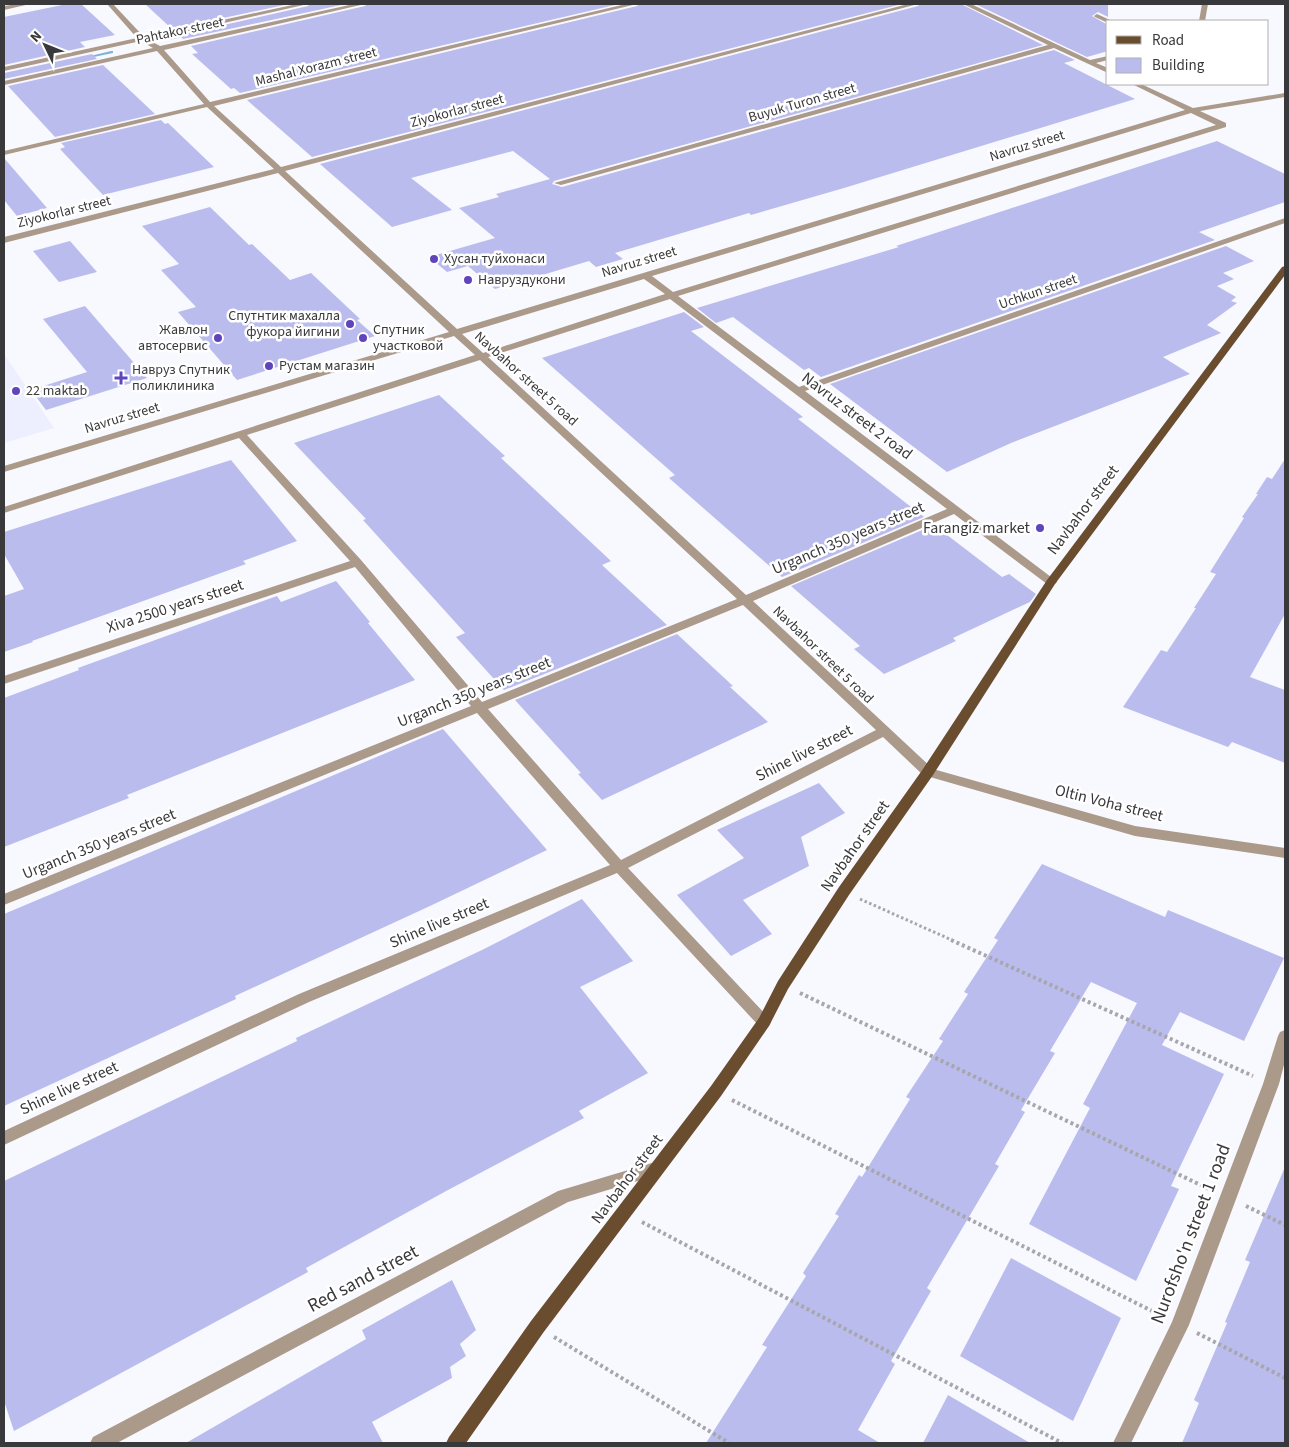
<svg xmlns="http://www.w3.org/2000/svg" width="1289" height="1447" viewBox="0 0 1289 1447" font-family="'Source Sans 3',sans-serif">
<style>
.built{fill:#edeefe}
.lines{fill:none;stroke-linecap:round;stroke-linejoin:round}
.stream{fill:#80b5d3;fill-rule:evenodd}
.building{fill:#bbbcee}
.path-far1{stroke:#a6a6ab;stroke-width:3;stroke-dasharray:2.5 2.5;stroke-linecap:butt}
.path{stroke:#a6a6ab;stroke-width:4;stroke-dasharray:3 3;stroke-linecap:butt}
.minor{fill:#ab9a89;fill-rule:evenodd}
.major{fill:#6a4d2e;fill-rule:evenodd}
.poi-dot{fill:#5f44bc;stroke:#fff;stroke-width:2}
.labels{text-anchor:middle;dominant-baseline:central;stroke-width:5;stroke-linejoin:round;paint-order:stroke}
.far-street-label{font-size:14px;fill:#39393c;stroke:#fff}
.far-poi-label{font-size:14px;fill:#39393c;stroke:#fff;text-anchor:start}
.street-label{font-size:16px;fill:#39393c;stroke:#fff}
.poi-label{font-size:16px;fill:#39393c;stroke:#fff;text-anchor:end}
.near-street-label{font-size:19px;fill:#39393c;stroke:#fff}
</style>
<rect width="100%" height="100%" fill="#f8f8ff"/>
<path class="built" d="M4 354 54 428 4 443Z"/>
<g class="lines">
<g class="stream">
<path d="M190 33 192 34 191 35 169 40 167 39Z"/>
<path d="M111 51H113V53L84 59 82 58Z"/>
</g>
</g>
<g class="building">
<path d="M67 4H81L115 35 80 42 85 47 4 65V17Z"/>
<path d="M145 4H289L172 29Z"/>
<path d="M310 4H346L183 39 179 35 308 6Z"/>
<path d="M367 4H619L240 93 234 88 231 89 192 54 198 53 191 46 365 6Z"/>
<path d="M639 4H902L312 157 247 100 637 6Z"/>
<path d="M920 4H961L1043 45 554 181 552 184 562 187 1054 50 1075 60 1064 63 1135 99 844 188 751 215 749 213 615 253 623 259 596 267 589 261 495 289 468 266 447 272 429 257 495 238 459 208 499 197 496 194 550 179 513 151 411 178 452 210 392 227 320 164 918 6Z"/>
<path d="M975 4H1108V17L1098 12 1092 16 1108 25V51L1087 57Z"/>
<path d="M92 54 97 59 4 79V73Z"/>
<path d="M103 65 155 114 55 137 8 86Z"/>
<path d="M161 120 165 124 168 123 214 167 103 195 60 149 65 147 61 143Z"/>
<path d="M1217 141 1285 174V202L1199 232 1215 240 821 377 809 368 804 370 733 317 716 323 697 308 899 247 896 246Z"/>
<path d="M4 158 47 208 17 216 4 200Z"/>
<path d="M210 207 249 245 252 244 290 280 311 273 360 319 357 320 375 336 237 380 178 312 196 307 161 270 179 264 142 226Z"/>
<path d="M70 241 97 272 59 282 33 251Z"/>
<path d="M1226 246 1254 261 1223 273 1234 279 1217 286 1236 297 1231 301 1237 303 1207 325 1221 333 1163 357 1190 374 1011 443 947 472 830 384Z"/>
<path d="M85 306 147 378 46 410 31 390 87 372 43 319Z"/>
<path d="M684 312 704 327 691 331 803 417 798 419 924 517 782 577 669 478 675 475 542 358Z"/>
<path d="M439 395 505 456 501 458 611 561 602 565 667 625 504 690 456 637 465 633 363 520 366 519 294 443Z"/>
<path d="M1285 459V614L1250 677 1285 690V763L1232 742 1228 747 1123 707 1161 650 1167 652 1196 608H1194L1216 574 1210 572 1244 518 1242 517 1258 494H1256L1267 477 1272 479Z"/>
<path d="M231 460 297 541 243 561 246 564 32 641 33 642 4 652V596L24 589 4 554V532Z"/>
<path d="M934 525 1002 577 1009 574 1036 594 1030 602 953 638 956 641 884 674 854 649 860 646 791 586Z"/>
<path d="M336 581 370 622 368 623 415 680 127 795 129 798 4 847V698L79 670 78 668 277 596 281 602Z"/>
<path d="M677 634 733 686 730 687 768 722 602 800 578 774 581 773 515 700Z"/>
<path d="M443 729 547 850 430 906 235 996 236 999 4 1106V914Z"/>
<path d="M819 783 845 813 801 837 809 866 743 900 772 934 731 956 677 895 744 858 717 830Z"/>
<path d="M1042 864 1165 917 1168 910 1284 958 1244 1041 1180 1012 1162 1045 1224 1074 1171 1186 1179 1189 1136 1281 1029 1224 1090 1108 1083 1104 1137 1003 1091 982 1050 1051 1055 1053 1021 1110 1025 1112 995 1164 999 1166 927 1288 931 1291 891 1361 895 1364 858 1430 880 1443H706L767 1347 762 1345 806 1276 803 1273 839 1216 835 1214 859 1175 862 1177 910 1099 906 1097 943 1041 939 1039 968 994 964 992 998 940 994 938Z"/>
<path d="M582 899 633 961 580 987 648 1073 579 1111 584 1118 448 1190 306 1268 308 1272 14 1431 4 1401V1181L297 1041 296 1038 484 949Z"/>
<path d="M1285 1167V1443H1182L1199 1403 1194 1400 1227 1323 1225 1322 1250 1262 1245 1260Z"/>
<path d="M1011 1258 1121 1318 1073 1421 960 1356Z"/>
<path d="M452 1280 476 1330 460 1344 466 1356 450 1367 452 1378 372 1422 383 1443H186L366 1339 362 1330Z"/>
<path d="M948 1395 1030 1443H923Z"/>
</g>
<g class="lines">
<path class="path-far1" d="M860 899 954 941"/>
<g class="path">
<path d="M951 940 1253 1076"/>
<path d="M800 993 1211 1190"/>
<path d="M732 1100 1162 1316"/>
<path d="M1246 1206 1285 1225"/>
<path d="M642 1222 1062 1443"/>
<path d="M1197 1333 1285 1378"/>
<path d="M554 1337 729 1443"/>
</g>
<g class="minor">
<path d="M17 4H30L4 10V6Z"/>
<path d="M107 4H113L144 37 297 4H308L149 40 160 46 354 4H365L164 50 210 102 626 4H637L214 106 281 167 908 4H918L285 171 457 329 1185 110 1132 84H1141L1193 108 1285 93V97L1200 111 1226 123V127L678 296 799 387 1285 218V223L805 391 1055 580 1057 582 1055 584H1047L954 514 753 601 933 769 1135 826 1285 848V858L1135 836 923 775 883 737 628 868 769 1018 771 1022 769 1026 764 1028 759 1026 617 873 309 1002 4 1145V1131L299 994 610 865 477 713 4 905V894L471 706 355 567 4 684V676L350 561 239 438 4 513V507L475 355 454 336 4 472V466L449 332 278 173 4 243V237L274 169 207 107 4 155V151L204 104 157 51 4 85V81L153 48 141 41 4 71V67L137 38ZM1191 113 1216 125 673 292 652 276ZM644 279 665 294 483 353 462 334ZM670 299 947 509 746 595 488 357ZM480 360 737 599 482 702 361 560 247 435ZM743 605 876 730 621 860 488 709Z"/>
<path d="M963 4H971L1090 60 1108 56V60L1096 63 1108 68V73L1054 48 561 185 554 183 1048 45Z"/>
<path d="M1202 4H1208L1205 21H1199Z"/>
<path d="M1097 14 1110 20 1111 21H1108V23L1095 17 1094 16Z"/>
<path d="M1285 1030V1061L1279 1084 1189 1325 1131 1443H1113L1172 1322 1263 1084 1278 1036 1280 1032Z"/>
<path d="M655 1162 661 1164 663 1169 661 1174 568 1202 117 1443H90L93 1437 558 1191Z"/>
</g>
<path class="major" d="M1285 266V275L1055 584 933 775 849 895 788 989 769 1026 721 1096 543 1333 466 1443H446L449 1437 531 1321 711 1086 759 1018 778 981 839 887 923 769 1047 580 1282 267Z"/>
</g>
<g class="poi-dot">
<circle cx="434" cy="259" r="5"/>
<circle cx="468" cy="280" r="5"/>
<circle cx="350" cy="324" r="5"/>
<circle cx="218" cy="338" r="5"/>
<circle cx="363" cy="338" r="5"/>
<circle cx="269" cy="366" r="5"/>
<path d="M118.5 370.5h5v5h5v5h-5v5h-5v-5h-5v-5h5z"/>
<circle cx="16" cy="391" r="5"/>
<circle cx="1040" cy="528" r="5"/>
</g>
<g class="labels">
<g class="far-street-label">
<text transform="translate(180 31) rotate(-12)">Pahtakor street</text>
<text transform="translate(316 67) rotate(-14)">Mashal Xorazm street</text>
<text transform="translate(802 103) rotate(-16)">Buyuk Turon street</text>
<text transform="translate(457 111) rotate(-15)">Ziyokorlar street</text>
<text transform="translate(1027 146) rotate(-17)">Navruz street</text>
<text transform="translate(64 212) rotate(-14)">Ziyokorlar street</text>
<text transform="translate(639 262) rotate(-17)">Navruz street</text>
<text transform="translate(1038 292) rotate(-19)">Uchkun street</text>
<text transform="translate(526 379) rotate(42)">Navbahor street 5 road</text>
<text transform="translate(122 418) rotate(-17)">Navruz street</text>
<text transform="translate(823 655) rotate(44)">Navbahor street 5 road</text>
</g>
<g class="far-poi-label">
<text x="444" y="259">Хусан туйхонаси</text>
<text x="478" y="280">Навруздукони</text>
<text x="340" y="316" text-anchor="end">Спутнтик махалла<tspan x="340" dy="16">фукора йигини</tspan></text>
<text x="208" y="330" text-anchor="end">Жавлон<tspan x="208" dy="16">автосервис</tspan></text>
<text x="373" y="330">Спутник<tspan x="373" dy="16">участковой</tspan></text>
<text x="279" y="366">Рустам магазин</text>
<text x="132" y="370">Навруз Спутник<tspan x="132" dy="16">поликлиника</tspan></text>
<text x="26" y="391">22 maktab</text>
</g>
<g class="street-label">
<text transform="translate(857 416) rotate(37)">Navruz street 2 road</text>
<text transform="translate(1083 510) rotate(-53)">Navbahor street</text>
<text transform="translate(848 538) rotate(-23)">Urganch 350 years street</text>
<text transform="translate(175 606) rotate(-18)">Xiva 2500 years street</text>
<text transform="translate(474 692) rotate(-22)">Urganch 350 years street</text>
<text transform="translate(804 753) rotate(-27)">Shine live street</text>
<text transform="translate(1109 803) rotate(14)">Oltin Voha street</text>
<text transform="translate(99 844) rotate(-22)">Urganch 350 years street</text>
<text transform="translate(855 846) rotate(-55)">Navbahor street</text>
<text transform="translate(439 923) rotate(-23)">Shine live street</text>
<text transform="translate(69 1088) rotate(-25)">Shine live street</text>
<text transform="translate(627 1179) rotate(-53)">Navbahor street</text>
</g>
<g class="poi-label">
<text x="1030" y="528">Farangiz market</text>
</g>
<g class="near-street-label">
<text transform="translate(1191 1234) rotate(-69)">Nurofsho'n street 1 road</text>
<text transform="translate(363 1279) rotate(-28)">Red sand street</text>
</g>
</g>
<rect width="1289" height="1447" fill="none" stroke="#39393c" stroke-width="10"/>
<rect x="1106" y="20" width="162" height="65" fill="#ffffff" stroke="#b0b0b1"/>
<rect x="1116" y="36" width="25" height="8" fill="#6a4d2e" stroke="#b0b0b1"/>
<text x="1152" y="45" font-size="15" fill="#39393c">Road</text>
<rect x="1116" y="58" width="25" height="15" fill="#bbbcee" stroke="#b0b0b1"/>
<text x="1152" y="70" font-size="15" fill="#39393c">Building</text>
<g transform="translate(45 45) rotate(313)" stroke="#ffffff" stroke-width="4" paint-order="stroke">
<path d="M0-4L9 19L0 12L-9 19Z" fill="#39393c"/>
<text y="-8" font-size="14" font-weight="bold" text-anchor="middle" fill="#39393c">N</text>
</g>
</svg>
